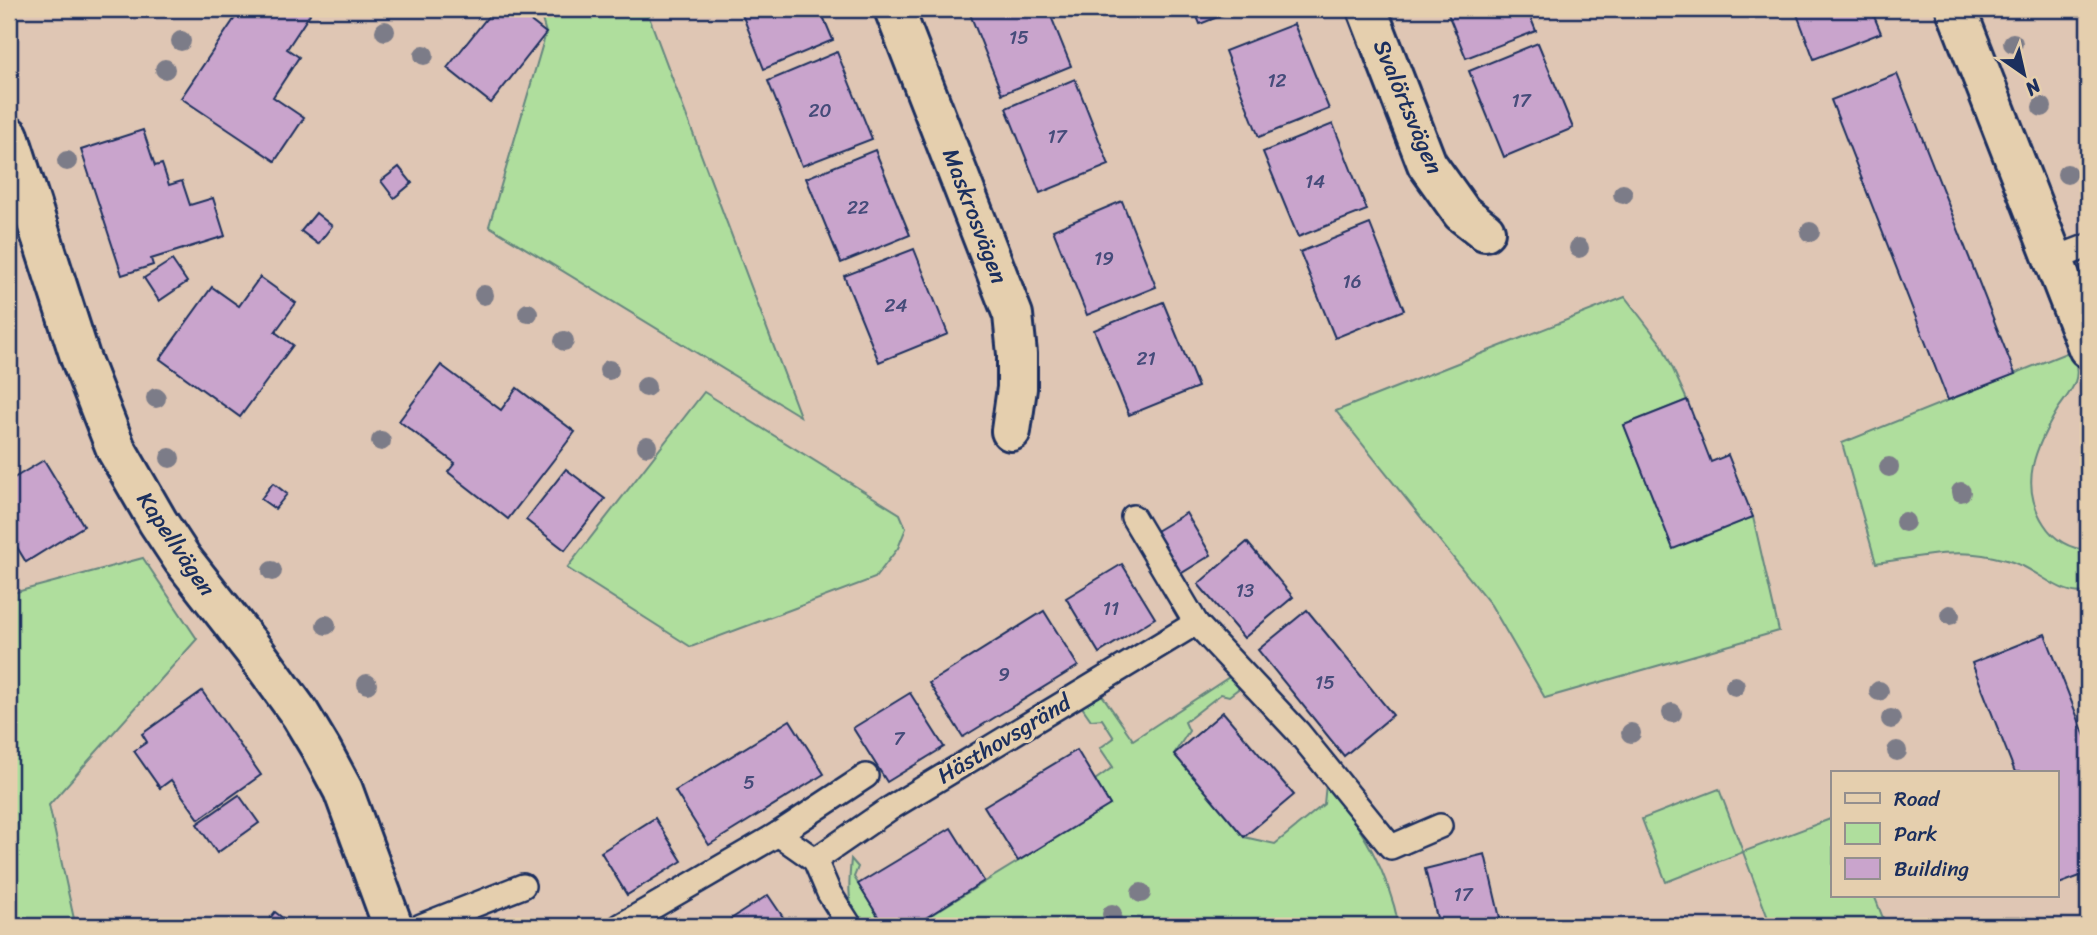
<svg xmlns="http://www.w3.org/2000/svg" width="2097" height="935" viewBox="0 0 2097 935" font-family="Sriracha,sans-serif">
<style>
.green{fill:#afde9d;stroke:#65867e;stroke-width:2}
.building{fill:#c9a4cc;stroke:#1b2f5e;stroke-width:2}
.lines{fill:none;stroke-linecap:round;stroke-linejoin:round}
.service-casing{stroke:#1b2f5e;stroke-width:28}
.minor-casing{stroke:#1b2f5e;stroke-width:44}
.service{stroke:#e5cfae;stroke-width:23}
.minor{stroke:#e5cfae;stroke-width:38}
.tree{fill:#7b7c88}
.labels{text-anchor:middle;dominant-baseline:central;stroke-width:7;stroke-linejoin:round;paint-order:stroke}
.number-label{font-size:19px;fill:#464c7a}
.street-label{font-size:23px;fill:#1b2f5e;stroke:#e5cfae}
</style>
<rect width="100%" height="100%" fill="#dfc6b4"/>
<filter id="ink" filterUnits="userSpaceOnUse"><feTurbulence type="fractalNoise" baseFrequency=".0143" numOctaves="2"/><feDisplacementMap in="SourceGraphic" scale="14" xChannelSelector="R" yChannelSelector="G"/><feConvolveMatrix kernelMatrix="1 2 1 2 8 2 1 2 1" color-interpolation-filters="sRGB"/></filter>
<g filter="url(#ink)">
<g class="green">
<path d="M539 9H646L800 416 489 226 546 33Z"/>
<path d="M1625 297 1662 345 1687 400 1624 425 1673 548 1753 517 1779 631 1545 698 1491 605 1336 411Z"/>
<path d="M2071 351C2076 361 2079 371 2075 382 2072 391 2064 400 2058 409 2036 446 2018 484 2044 524 2054 540 2070 549 2088 550V592C2063 597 2042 574 2020 565 2009 560 1995 557 1983 555 1950 549 1909 559 1876 563L1842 443Z"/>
<path d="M704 392 900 514 906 528 898 548 875 578 691 647 567 568Z"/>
<path d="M143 558 197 639 49 805 74 919 63 926H9V594Z"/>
<path d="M1234 674 1242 686 1229 696 1221 694 1185 722 1189 731 1174 754 1244 837 1275 844 1324 804 1326 784C1363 829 1387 869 1399 926H913L1110 805 1095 780 1113 767 1100 748 1114 738 1102 719 1091 720 1082 707 1102 695 1133 740Z"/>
<path d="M1719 789 1743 852 1833 818V895H1874L1886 926H1771L1743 852 1666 882 1642 819Z"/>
<path d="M851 859 858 867 854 877 884 926H860C846 905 849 883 851 859Z"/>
</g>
<g class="building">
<path d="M241 9H303L310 14 287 49 299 57 273 97 304 118 275 161 181 98Z"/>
<path d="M494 9H515L546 33 491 103 447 68Z"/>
<path d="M740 9H820L833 40 764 69Z"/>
<path d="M968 9H1048L1071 66 1002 94Z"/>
<path d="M1194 9H1238L1200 24Z"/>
<path d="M1446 9H1527L1536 31 1466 58Z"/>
<path d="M1795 9H1871L1881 33 1814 59Z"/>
<path d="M1294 24 1329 109 1259 137 1225 51Z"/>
<path d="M1538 43 1573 128 1504 157 1469 71Z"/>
<path d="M837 52 872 139 802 166 768 81Z"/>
<path d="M1897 74 2015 374 1948 400 1831 100Z"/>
<path d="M1075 79 1109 165 1040 193 1006 108Z"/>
<path d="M1333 124 1367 210 1298 237 1263 152Z"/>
<path d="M143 130 155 166 162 164 169 185 182 181 190 205 213 198 225 236 151 259 153 265 122 275 81 150Z"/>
<path d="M875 150 910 235 841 263 806 178Z"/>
<path d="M399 167 412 183 394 198 381 181Z"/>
<path d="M1122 201 1156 287 1087 315 1053 230Z"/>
<path d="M316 213 332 226 318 244 301 231Z"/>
<path d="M1370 224 1404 310 1335 338 1300 252Z"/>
<path d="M914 249 948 334 879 362 844 276Z"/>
<path d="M172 260 187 282 159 301 144 278Z"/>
<path d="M260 277 296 303 275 332 293 345 240 417 160 359 212 287 239 306Z"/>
<path d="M1163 302 1198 387 1129 415 1094 330Z"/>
<path d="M441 365 501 410 517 388 575 432 508 519 448 472 455 463 399 421Z"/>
<path d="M1687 400 1711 462 1728 455 1753 517 1673 549 1624 425Z"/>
<path d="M44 460 84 526 26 562 9 534V481Z"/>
<path d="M566 469 605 499 565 550 526 520Z"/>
<path d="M273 483 287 494 275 509 261 499Z"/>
<path d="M1186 513 1211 555 1177 576 1151 534Z"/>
<path d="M1247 542 1293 597 1244 638 1198 584Z"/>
<path d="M1122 564 1155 618 1099 653 1066 598Z"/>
<path d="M1307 610 1393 715 1344 756 1258 650Z"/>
<path d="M1044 611 1078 666 963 737 929 683Z"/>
<path d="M2045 634 2088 744V873L2059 884 2057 878V772H2015L1972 663Z"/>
<path d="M202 691 261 775 199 819 171 780 160 788 134 751 147 742 142 734Z"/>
<path d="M910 693 944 747 887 782 853 728Z"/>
<path d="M1223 712 1294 795 1244 837 1174 754Z"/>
<path d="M790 720 824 774 709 845 675 791Z"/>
<path d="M1077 750 1110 805 1018 861 984 806Z"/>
<path d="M239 795 259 823 217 853 197 824Z"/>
<path d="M655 818 682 861 627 895 601 852Z"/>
<path d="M951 828 984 881 913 926H884L858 884Z"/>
<path d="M1485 854 1500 918 1469 926H1439L1425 869Z"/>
<path d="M768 895 789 926H722L734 917Z"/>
<path d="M275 912 293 926H264Z"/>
</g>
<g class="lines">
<g class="service-casing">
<g id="service">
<path d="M2054 259 2088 246"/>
<path d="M1133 517 1196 623"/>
<path d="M778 834 815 860"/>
<path d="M421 926 523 886"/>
<path d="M620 926 778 834 866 776"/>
<path d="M850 926 829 893 815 860 889 809 1196 623 1298 732 1391 847 1440 826"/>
</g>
</g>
<g class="minor-casing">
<g id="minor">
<path d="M894 9 1013 315 1017 354V388L1011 431"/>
<path d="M1367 9 1427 164 1462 213 1485 231"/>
<path d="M1956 9 2088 348"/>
<path d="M9 136 80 357 116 449 158 522 183 560 255 652 300 714 321 749 343 790 393 926"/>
</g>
</g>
<use href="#service" class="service"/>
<use href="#minor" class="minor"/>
</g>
<g class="tree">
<circle cx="385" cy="31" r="10"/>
<circle cx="181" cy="41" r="10"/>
<circle cx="2013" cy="43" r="10"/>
<circle cx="424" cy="55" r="10"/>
<circle cx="165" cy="69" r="10"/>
<circle cx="2042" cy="107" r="10"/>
<circle cx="67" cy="161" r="10"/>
<circle cx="2067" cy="174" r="10"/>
<circle cx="1623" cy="194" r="10"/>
<circle cx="1810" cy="232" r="10"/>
<circle cx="1579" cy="248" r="10"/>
<circle cx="484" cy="295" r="10"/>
<circle cx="528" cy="313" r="10"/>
<circle cx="564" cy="341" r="10"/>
<circle cx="609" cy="370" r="10"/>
<circle cx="646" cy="387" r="10"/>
<circle cx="156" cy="398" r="10"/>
<circle cx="381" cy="441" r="10"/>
<circle cx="647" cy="446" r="10"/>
<circle cx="170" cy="458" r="10"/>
<circle cx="1889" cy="467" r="10"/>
<circle cx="1961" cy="492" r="10"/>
<circle cx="1905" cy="522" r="10"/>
<circle cx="272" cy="571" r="10"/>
<circle cx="1950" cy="615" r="10"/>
<circle cx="326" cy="625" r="10"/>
<circle cx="367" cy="684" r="10"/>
<circle cx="1735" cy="686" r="10"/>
<circle cx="1879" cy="691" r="10"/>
<circle cx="1672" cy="713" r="10"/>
<circle cx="1891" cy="719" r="10"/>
<circle cx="1631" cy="733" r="10"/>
<circle cx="1897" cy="751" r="10"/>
<circle cx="1141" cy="893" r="10"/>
<circle cx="1112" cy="914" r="10"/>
</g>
</g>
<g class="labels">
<g class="number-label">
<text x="1019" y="37">15</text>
<text x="1277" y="80">12</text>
<text x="1521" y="100">17</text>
<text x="820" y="110">20</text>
<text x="1057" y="136">17</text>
<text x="1315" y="181">14</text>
<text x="858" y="207">22</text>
<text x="1104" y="258">19</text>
<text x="1352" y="281">16</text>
<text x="896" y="305">24</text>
<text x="1146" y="358">21</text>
<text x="1245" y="590">13</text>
<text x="1111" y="608">11</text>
<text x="1004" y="674">9</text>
<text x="1325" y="682">15</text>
<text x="899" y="738">7</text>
<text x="749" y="782">5</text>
<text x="1463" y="894">17</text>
</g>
<g class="street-label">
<text transform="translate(1408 107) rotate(67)">Svalörtsvägen</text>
<text transform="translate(975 216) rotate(69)">Maskrosvägen</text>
<text transform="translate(176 544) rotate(56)">Kapellvägen</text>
<text transform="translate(1004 739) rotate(-31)">Hästhovsgränd</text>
</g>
</g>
<rect width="2097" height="935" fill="none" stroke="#e5cfae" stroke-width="35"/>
<rect x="18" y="18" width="2062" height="900" fill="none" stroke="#1b2f5e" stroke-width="2.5" filter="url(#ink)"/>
<rect x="1831" y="771" width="228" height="126" fill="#e5cfae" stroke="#948f8e" stroke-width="2"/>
<rect x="1845" y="793" width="35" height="10" fill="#e5cfae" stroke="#948f8e" stroke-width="2"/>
<text x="1894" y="806" font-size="21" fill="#1b2f5e">Road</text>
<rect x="1845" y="823" width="35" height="21" fill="#afde9d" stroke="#948f8e" stroke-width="2"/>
<text x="1894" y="841" font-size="21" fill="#1b2f5e">Park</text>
<rect x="1845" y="858" width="35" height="21" fill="#c9a4cc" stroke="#948f8e" stroke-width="2"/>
<text x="1894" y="876" font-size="21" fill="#1b2f5e">Building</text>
<g transform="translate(2024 74) rotate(146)" stroke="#e5cfae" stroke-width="5" paint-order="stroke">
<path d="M0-5L12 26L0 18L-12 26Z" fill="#1b2f5e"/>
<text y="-10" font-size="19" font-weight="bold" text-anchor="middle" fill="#1b2f5e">N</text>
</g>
</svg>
